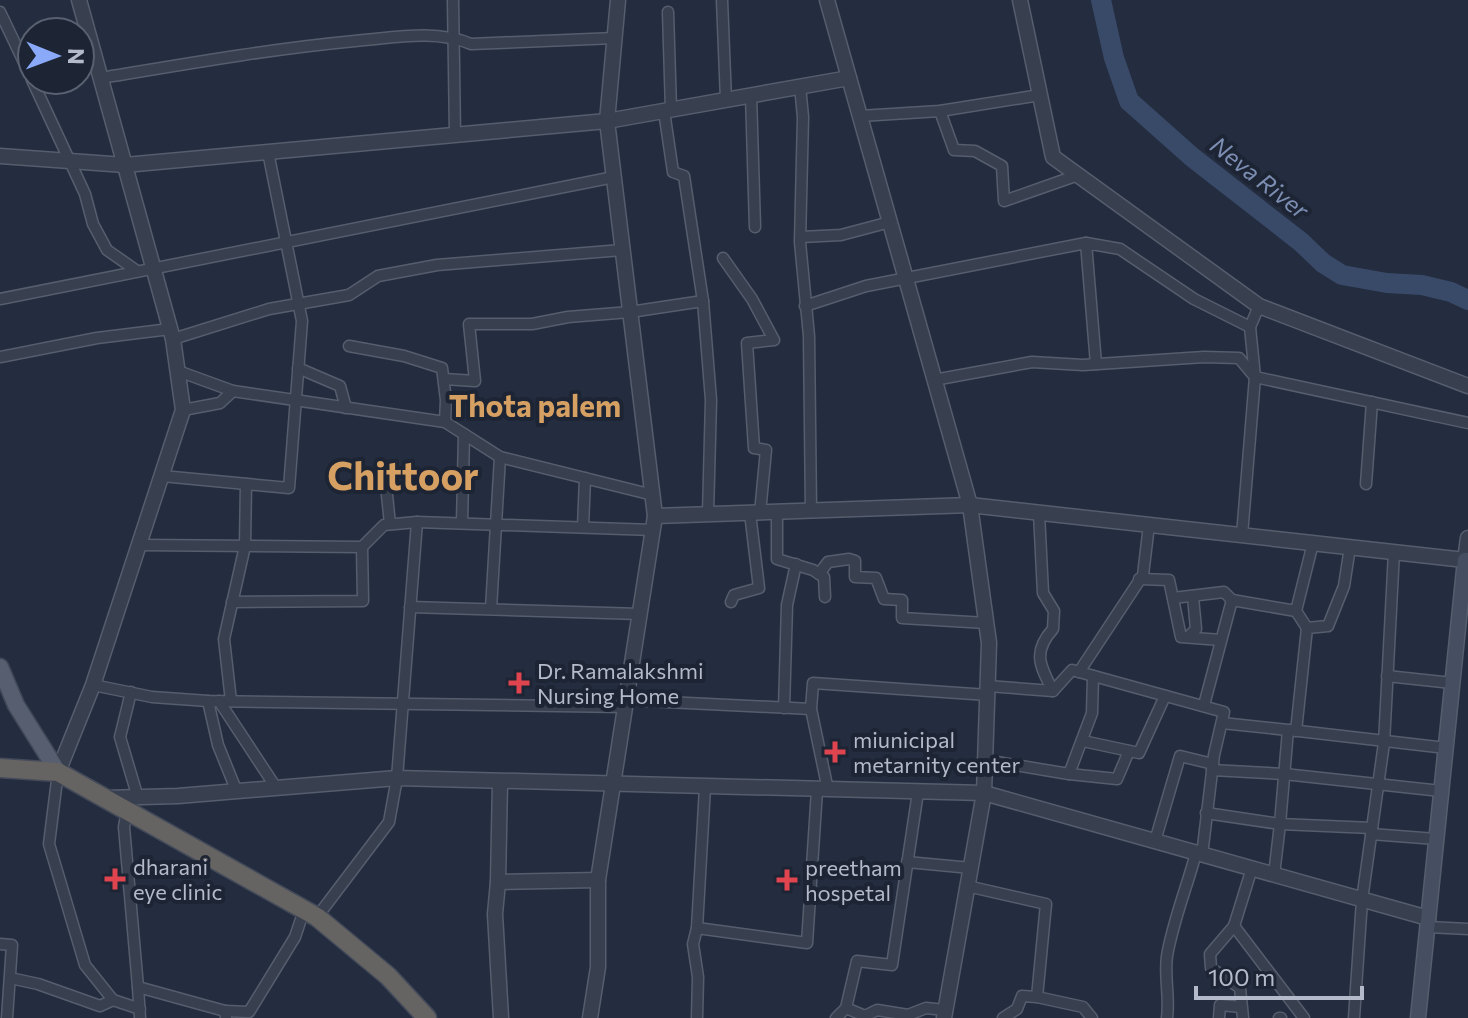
<svg xmlns="http://www.w3.org/2000/svg" width="1468" height="1018" viewBox="0 0 1468 1018" font-family="Commissioner,sans-serif">
<style>
.lines{fill:none;stroke-linecap:round;stroke-linejoin:round}
.river{stroke:#394968;stroke-width:20}
.minor-casing{stroke:#565d6d;stroke-width:13}
.tertiary-casing{stroke:#565d6d;stroke-width:17}
.secondary-casing{stroke:#565d6d;stroke-width:17}
.primary-casing{stroke:#414858;stroke-width:19}
.trunk-casing{stroke:#434a5a;stroke-width:21}
.minor{stroke:#383f4f;stroke-width:10}
.tertiary{stroke:#383f4f;stroke-width:14}
.secondary{stroke:#464e62;stroke-width:14}
.primary{stroke:#565e6f;stroke-width:16}
.trunk{stroke:#666462;stroke-width:18}
.health-dot{fill:#e0444e;stroke:#1d2434;stroke-width:3}
.labels{text-anchor:middle;dominant-baseline:central;stroke-width:8;stroke-linejoin:round;paint-order:stroke}
.poi-label{font-size:22px;fill:#b4baca;stroke:#1d2434;text-anchor:start}
.water-label{font-size:24px;font-style:italic;fill:#7c8eb2;stroke:#1d2434}
.district-label{font-size:30px;font-weight:bold;fill:#d6a063;stroke:#1d2434}
.town-label{font-size:38px;font-weight:bold;fill:#d6a063;stroke:#1d2434}
</style>
<rect width="100%" height="100%" fill="#242d3f"/>
<g class="lines">
<path class="river" d="M1101 0 1114 58 1129 101 1192 157 1301 242 1323 263 1342 275 1387 283 1422 285 1451 292 1468 300"/>
<g class="minor-casing">
<g id="minor">
<path d="M453 0 455 135"/>
<path d="M722 0 726 100"/>
<path d="M0 12 32 79"/>
<path d="M668 12 671 110"/>
<path d="M101 78C185 64 270 49 355 41 393 38 435 29 471 44L615 38"/>
<path d="M32 80 85 194 93 224 107 250 137 271"/>
<path d="M800 86 803 117 800 242 809 336 811 511"/>
<path d="M751 95 755 227"/>
<path d="M664 111 673 172 684 176 703 301 711 400 708 514"/>
<path d="M940 111 954 150 975 151 1002 166 1004 201 1078 175"/>
<path d="M860 116 940 111 1040 95"/>
<path d="M801 237 841 235 890 222"/>
<path d="M723 258 752 299 774 340 747 343 754 448 766 450 760 513"/>
<path d="M0 299 614 177"/>
<path d="M805 306 866 286 1086 243"/>
<path d="M173 339 269 309 349 295 378 276 437 265 622 250"/>
<path d="M349 346 404 356 442 368 446 400 445 422"/>
<path d="M0 357 97 338 170 329"/>
<path d="M1096 364 1086 243 1120 249 1194 299 1250 327 1259 306"/>
<path d="M298 368 340 386 346 408"/>
<path d="M178 371 233 391 445 422 500 457 653 495"/>
<path d="M444 379 475 381 469 324H532L568 317 630 312 703 301"/>
<path d="M934 380 1032 362 1083 365 1204 357 1239 358 1255 377 1468 423"/>
<path d="M183 410 220 403 233 391"/>
<path d="M162 476 289 488 302 321 268 152"/>
<path d="M385 476 390 524"/>
<path d="M1366 484 1372 402"/>
<path d="M777 512V559L813 570 824 577 825 597"/>
<path d="M1039 513 1043 593 1054 611 1053 629C1032 652 1040 666 1053 691"/>
<path d="M462 523 464 434"/>
<path d="M583 527 585 478"/>
<path d="M1242 535 1255 377 1250 327"/>
<path d="M139 545 362 547 384 525 417 522"/>
<path d="M819 574 828 562 849 559 855 561V577L876 578 884 599 902 600V618L986 623"/>
<path d="M1139 579 1169 580 1181 637 1221 640"/>
<path d="M1173 598 1224 592 1232 600"/>
<path d="M232 602 363 601 362 547"/>
<path d="M731 602 734 595 759 588 750 513"/>
<path d="M410 607 640 614"/>
<path d="M491 609 500 457"/>
<path d="M1307 628 1296 611 1313 543"/>
<path d="M1188 637 1196 629 1193 597"/>
<path d="M1079 672 1143 575 1149 525"/>
<path d="M1387 676 1452 683"/>
<path d="M93 685 152 697 208 701 625 707"/>
<path d="M988 686 1053 691 1072 670 1224 712 1214 755 1202 855"/>
<path d="M131 692 120 737 138 798"/>
<path d="M626 700 811 709 813 683 988 695"/>
<path d="M208 701 218 745 237 792"/>
<path d="M219 701 277 789"/>
<path d="M231 701 224 639 245 546 246 484"/>
<path d="M1204 705 1232 600 1296 611"/>
<path d="M784 708 787 605 796 564"/>
<path d="M811 709 828 790"/>
<path d="M1222 723 1288 730 1280 824 1372 828"/>
<path d="M1290 730 1446 748"/>
<path d="M1296 731 1307 628 1328 626 1344 586 1350 547"/>
<path d="M1083 741 1139 753 1165 696"/>
<path d="M985 760 1069 774 1092 713 1093 676"/>
<path d="M1212 770 1284 774 1441 791"/>
<path d="M58 772 49 844 85 965 113 1000 140 1009"/>
<path d="M1069 774 1117 779 1129 751"/>
<path d="M127 810 124 827 138 987 225 1011 226 1018"/>
<path d="M1206 813 1280 824 1274 875"/>
<path d="M1371 834 1436 839"/>
<path d="M1155 841 1180 756 1213 764"/>
<path d="M907 862 971 868"/>
<path d="M1252 868 1234 926 1304 1018"/>
<path d="M967 886 1046 904 1037 997 1022 996 1017 1009 1003 1018"/>
<path d="M317 917 389 822 397 778 417 522 653 530"/>
<path d="M1234 926 1210 954 1211 968 1240 988 1243 1018"/>
<path d="M1428 927 1468 929"/>
<path d="M697 928 705 787"/>
<path d="M0 944 12 945 7 1018"/>
<path d="M10 978 38 984 100 1006 113 1000"/>
<path d="M138 987 140 1018"/>
<path d="M1037 997 1083 1007 1092 1018"/>
<path d="M846 1008 865 1016 877 1010 908 1015 926 1008 945 1010"/>
<path d="M225 1011 249 1012 295 937 304 910"/>
<path d="M697 1018 698 977 693 944 697 928 807 943 817 790"/>
<path d="M836 1018 846 1008 857 961 892 965 918 792"/>
<path d="M1167 1018C1170 997 1164 977 1167 956 1173 921 1187 887 1196 853"/>
<path d="M1219 1018 1220 1005 1241 1007"/>
<path d="M1279 1018H1281"/>
<path d="M1354 1018 1362 900 1384 743 1394 552"/>
</g>
</g>
<g class="tertiary-casing">
<g id="tertiary">
<path d="M827 0 970 505 989 643 984 793 944 1018"/>
<path d="M1020 0 1053 157 1259 306 1468 386"/>
<path d="M0 156 125 165 607 121 849 78"/>
<path d="M655 516 970 505 1465 560 1468 538"/>
<path d="M58 772 93 685 183 410 173 339 79 0"/>
<path d="M500 782 498 882 598 880"/>
<path d="M106 798 178 796 397 778 984 793 1428 918"/>
<path d="M498 882 495 914 501 1018"/>
<path d="M590 1018 598 967V880L655 516 607 121 618 0"/>
</g>
</g>
<g class="secondary-casing">
<path id="secondary" d="M1418 1018 1465 560H1468"/>
</g>
<g class="primary-casing">
<path id="primary" d="M0 667 16 705 58 772"/>
</g>
<g class="trunk-casing">
<path id="trunk" d="M0 768 58 772 317 917 388 976 427 1018"/>
</g>
<use href="#minor" class="minor"/>
<use href="#tertiary" class="tertiary"/>
<use href="#secondary" class="secondary"/>
<use href="#primary" class="primary"/>
<use href="#trunk" class="trunk"/>
</g>
<g class="health-dot">
<path d="M515 671h8v8h8v8h-8v8h-8v-8h-8v-8h8z"/>
<path d="M831 740h8v8h8v8h-8v8h-8v-8h-8v-8h8z"/>
<path d="M111 867h8v8h8v8h-8v8h-8v-8h-8v-8h8z"/>
<path d="M783 868h8v8h8v8h-8v8h-8v-8h-8v-8h8z"/>
</g>
<g class="labels">
<g class="poi-label">
<text x="537" y="670">Dr. Ramalakshmi<tspan x="537" dy="25">Nursing Home</tspan></text>
<text x="853" y="739">miunicipal<tspan x="853" dy="25">metarnity center</tspan></text>
<text x="133" y="866">dharani<tspan x="133" dy="25">eye clinic</tspan></text>
<text x="805" y="867">preetham<tspan x="805" dy="25">hospetal</tspan></text>
</g>
<g class="water-label">
<text transform="translate(1260 177) rotate(38)">Neva River</text>
</g>
<g class="district-label">
<text x="535" y="404">Thota palem</text>
</g>
<g class="town-label">
<text x="403" y="474">Chittoor</text>
</g>
</g>
<g transform="translate(56 56) rotate(91)"><circle r="38" fill="#1d2434" stroke="#596070" stroke-width="2"/>
<path d="M0-6L14 30L0 20L-14 30Z" fill="#8aaaf9"/>
<text y="-12" font-size="22" font-weight="bold" text-anchor="middle" fill="#b4baca">N</text>
</g>
<path d="M1196 986v12h166v-12" fill="none" stroke="#b4baca" stroke-width="4"/>
<text x="1208" y="986" font-size="24" fill="#b4baca" stroke="#1d2434" stroke-width="6" paint-order="stroke">100 m</text>
</svg>
